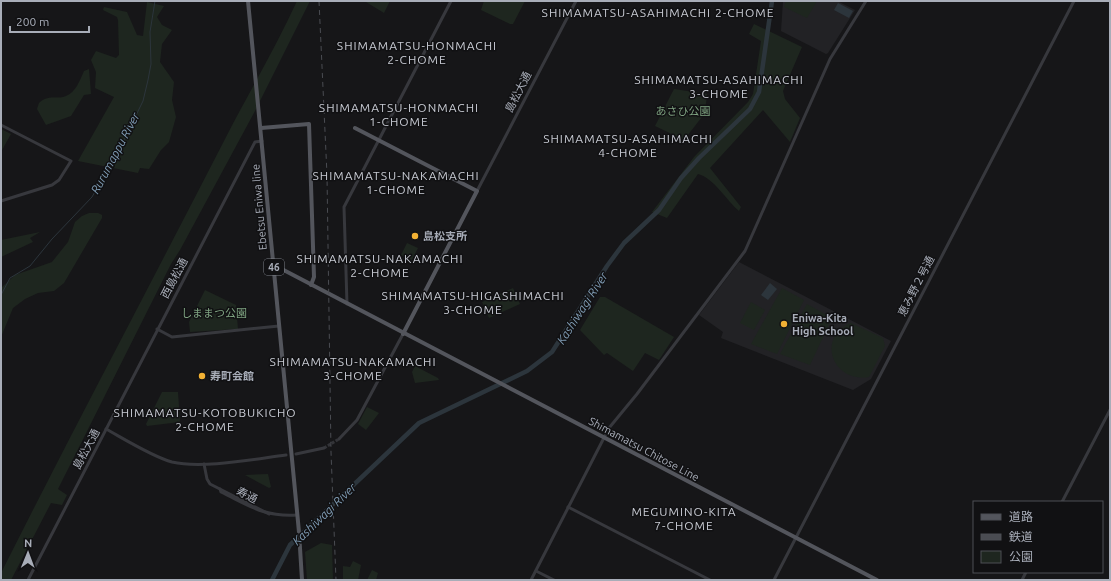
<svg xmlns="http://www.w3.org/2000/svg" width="1111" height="581" viewBox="0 0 1111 581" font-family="Ubuntu,'Noto Sans JP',sans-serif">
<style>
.built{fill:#222225}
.green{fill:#1e261f}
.water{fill:#2c353c}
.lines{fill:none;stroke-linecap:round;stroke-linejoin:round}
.stream{stroke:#2c353c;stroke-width:1}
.river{stroke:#2c353c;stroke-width:4.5}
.minor-tunnel{stroke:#333438;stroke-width:3;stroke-dasharray:3 1.5;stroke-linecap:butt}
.minor{stroke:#37383d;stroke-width:3}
.major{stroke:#53555c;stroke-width:4}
.rail{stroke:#4a4c52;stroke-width:1;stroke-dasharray:5 4;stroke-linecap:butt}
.poi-dot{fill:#f2b134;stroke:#111113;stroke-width:1.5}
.labels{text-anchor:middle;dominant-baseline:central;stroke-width:3;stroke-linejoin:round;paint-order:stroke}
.shield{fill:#111113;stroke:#7b7e86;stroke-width:1}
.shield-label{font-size:10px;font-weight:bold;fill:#a8adb8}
.street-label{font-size:11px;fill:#a8adb8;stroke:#111113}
.park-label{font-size:11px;fill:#7fa381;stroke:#111113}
.poi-label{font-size:11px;font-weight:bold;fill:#a8adb8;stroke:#111113;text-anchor:start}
.neighbourhood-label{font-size:12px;letter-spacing:1px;fill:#c9ccd4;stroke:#111113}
.water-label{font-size:12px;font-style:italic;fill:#7f9bb3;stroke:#111113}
</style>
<rect width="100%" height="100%" fill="#161618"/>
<g class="built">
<path d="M783 1H837L855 10 828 53 826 54 781 31Z"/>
<path d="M739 262 891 341 871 379 853 390 721 338 723 332 699 315Z"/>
</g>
<g class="green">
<path d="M297 1H310L255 111 180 250 171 264 58 489 67 495 62 505 51 503 11 580H1V573C74 428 150 285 224 141 248 94 275 49 297 1Z"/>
<path d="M390 1 384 13 366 2V1Z"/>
<path d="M484 1H525L513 24H510L481 10Z"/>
<path d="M786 1H817L807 18 784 7Z"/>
<path d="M147 2 164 6 157 17 162 25 172 30 162 44 160 62 174 82 172 100 176 117 169 142 161 150 149 169 140 168 138 173 78 161 114 97 95 88 96 72 91 60 96 51 116 58 119 55 118 20 117 17 103 10 104 7 127 12 137 35 143 36Z"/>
<path d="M754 24 802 47 783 91 785 99 800 118 790 142 763 110 710 168 741 207 739 211C726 200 714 178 698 174L667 218 652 212 694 157 748 102 753 94 761 41 749 34Z"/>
<path d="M89 69 91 94 84 95 71 116 46 125 37 109 39 103C49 94 56 100 66 96 76 92 80 80 84 71Z"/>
<path d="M674 89 707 94 705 113 684 140 655 126Z"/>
<path d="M1 129 11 134 1 152Z"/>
<path d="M89 213H98L102 215V218L64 283 54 291 38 293 25 299 13 308 1 337V288L15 275 52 262 68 242 75 222 82 216Z"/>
<path d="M40 232 30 238 33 242 1 257V240Z"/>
<path d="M407 243 418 248 412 260 401 255Z"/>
<path d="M513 288 520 304 489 318 482 302Z"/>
<path d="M782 288 804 300 777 354 751 344Z"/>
<path d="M205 290 236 305 238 329 190 332 189 322Z"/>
<path d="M600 297H605L674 337 659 360 645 353 633 371 607 353 604 355 580 330Z"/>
<path d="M751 302 765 310 754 330 740 323Z"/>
<path d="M807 304 832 318 810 365 780 354Z"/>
<path d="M851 323 883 338 885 346 869 377C832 383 816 337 851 323Z"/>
<path d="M415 366 438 378 439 380 415 383 412 372Z"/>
<path d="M162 392H178L180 422 147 426 146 424Z"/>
<path d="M367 407 379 413 366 430 358 424Z"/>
<path d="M268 474 271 487 269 488 245 475Z"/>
<path d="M321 543 332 545 333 580H307L305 552Z"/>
<path d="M353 561 361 565 358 580H343V566L350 567Z"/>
<path d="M372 570 378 573 376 580H367Z"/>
</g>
<g class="water">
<path d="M838 3 853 11 849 18 834 10Z"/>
<path d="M770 283 777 289 768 300 761 295Z"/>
</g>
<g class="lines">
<path class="stream" d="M1 295 10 278 30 266 52 239 92 197 120 148 143 101 148 80 151 64 150 32 155 1"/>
<path class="river" d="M272 580 290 545 419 423 527 371 552 352 607 266 624 243 659 210 681 178 699 158 750 109 759 92 772 1"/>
<path class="minor-tunnel" d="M324 448 339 439"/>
<g class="minor">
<path d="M1 125 71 161 59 180 52 185 1 201"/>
<path d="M477 191 576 1"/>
<path d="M347 304 344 207 451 1"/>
<path d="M157 329 172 337 279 326"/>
<path d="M106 429C124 439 153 457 172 462 202 469 254 459 286 455"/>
<path d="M339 439 357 420 403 334"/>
<path d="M296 454 324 448"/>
<path d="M204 464 207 479 210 484 269 514"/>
<path d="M220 489 221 492C250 506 264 517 297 515"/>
<path d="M1062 502 1110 410"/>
<path d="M568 507 710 580"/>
<path d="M536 571 554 580"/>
<path d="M28 580 255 142 262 141"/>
<path d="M531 580 609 428 637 394 745 251 830 59 866 1"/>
<path d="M774 580 1074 1"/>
<path d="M1022 580 1026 572"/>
</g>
<g class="major">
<path d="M248 1 299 532 302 580"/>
<path d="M261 128 309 124 314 277 311 285"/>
<path d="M355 128 477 191 403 334"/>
<path d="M274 265 877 580"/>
</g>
<path class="rail" d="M319 1 327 175 331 452 336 580"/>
</g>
<g class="poi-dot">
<circle cx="415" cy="236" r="4"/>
<circle cx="784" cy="324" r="4"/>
<circle cx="202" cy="376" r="4"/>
</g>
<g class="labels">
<rect class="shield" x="264" y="259" width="20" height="16" rx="3"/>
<g class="shield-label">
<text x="274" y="267">46</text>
</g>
<g class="street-label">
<text transform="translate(518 92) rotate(-63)">島松大通</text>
<text transform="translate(259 207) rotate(-95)">Ebetsu Eniwa line</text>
<text transform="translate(174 278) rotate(-62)">西島松通</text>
<text transform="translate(916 286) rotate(-63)">恵み野２号通</text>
<text transform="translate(86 449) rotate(-62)">島松大通</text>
<text transform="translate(644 449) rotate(28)">Shimamatsu Chitose Line</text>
<text transform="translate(247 495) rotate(27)">寿通</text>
</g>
<g class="park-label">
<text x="683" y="111">あさひ公園</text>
<text x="214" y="313">しままつ公園</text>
</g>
<g class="poi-label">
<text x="423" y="236">島松支所</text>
<text x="792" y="318">Eniwa-Kita<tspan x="792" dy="13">High School</tspan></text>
<text x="210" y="376">寿町会館</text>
</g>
<g class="neighbourhood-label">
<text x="658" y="12">SHIMAMATSU-ASAHIMACHI 2-CHOME</text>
<text x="417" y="45">SHIMAMATSU-HONMACHI<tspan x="417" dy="14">2-CHOME</tspan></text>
<text x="719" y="79">SHIMAMATSU-ASAHIMACHI<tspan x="719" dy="14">3-CHOME</tspan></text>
<text x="399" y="107">SHIMAMATSU-HONMACHI<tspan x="399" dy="14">1-CHOME</tspan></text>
<text x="628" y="138">SHIMAMATSU-ASAHIMACHI<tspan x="628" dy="14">4-CHOME</tspan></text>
<text x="396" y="175">SHIMAMATSU-NAKAMACHI<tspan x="396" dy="14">1-CHOME</tspan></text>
<text x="380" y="258">SHIMAMATSU-NAKAMACHI<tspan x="380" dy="14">2-CHOME</tspan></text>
<text x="473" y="295">SHIMAMATSU-HIGASHIMACHI<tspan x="473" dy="14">3-CHOME</tspan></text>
<text x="353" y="361">SHIMAMATSU-NAKAMACHI<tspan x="353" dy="14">3-CHOME</tspan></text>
<text x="205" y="412">SHIMAMATSU-KOTOBUKICHO<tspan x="205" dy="14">2-CHOME</tspan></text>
<text x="684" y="511">MEGUMINO-KITA<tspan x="684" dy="14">7-CHOME</tspan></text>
</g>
<g class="water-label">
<text transform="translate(115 153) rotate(-62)">Rurumappu River</text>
<text transform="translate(582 308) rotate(-57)">Kashiwagi River</text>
<text transform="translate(324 514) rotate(-44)">Kashiwagi River</text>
</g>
</g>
<rect width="1111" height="581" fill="none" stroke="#a8adb8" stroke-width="4"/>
<rect x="973" y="501" width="130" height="72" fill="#111113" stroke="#4d4f55"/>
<rect x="981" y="514" width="20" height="6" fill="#53555c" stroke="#4d4f55"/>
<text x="1009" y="521" font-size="12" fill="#a8adb8">道路</text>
<rect x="981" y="534" width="20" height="6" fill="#4a4c52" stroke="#4d4f55"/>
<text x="1009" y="541" font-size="12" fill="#a8adb8">鉄道</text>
<rect x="981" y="551" width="20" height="12" fill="#1e261f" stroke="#4d4f55"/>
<text x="1009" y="561" font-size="12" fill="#a8adb8">公園</text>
<g transform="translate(28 553) rotate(1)" stroke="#111113" stroke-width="3" paint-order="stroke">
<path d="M0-3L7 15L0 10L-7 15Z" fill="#a8adb8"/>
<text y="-6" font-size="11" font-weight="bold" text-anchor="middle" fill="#a8adb8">N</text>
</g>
<path d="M10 26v6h79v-6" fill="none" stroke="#a8adb8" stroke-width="2"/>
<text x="16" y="26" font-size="12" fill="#a8adb8" stroke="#111113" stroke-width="3" paint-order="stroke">200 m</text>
</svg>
